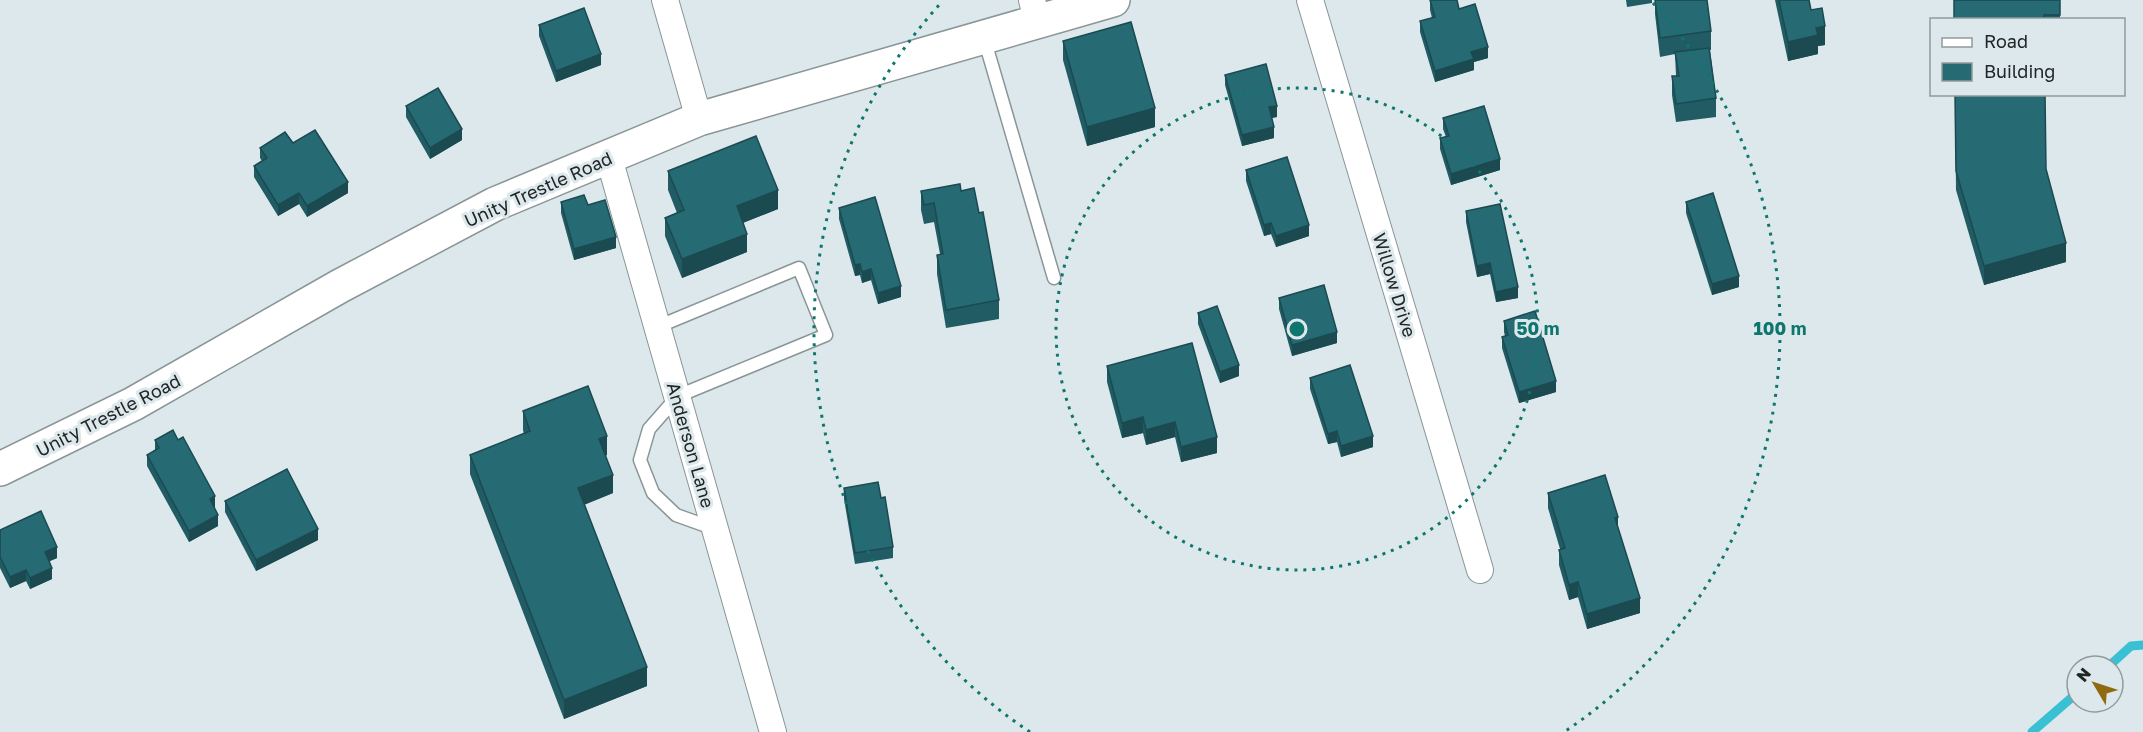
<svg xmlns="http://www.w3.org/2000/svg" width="2143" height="732" viewBox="0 0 2143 732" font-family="'Golos Text',sans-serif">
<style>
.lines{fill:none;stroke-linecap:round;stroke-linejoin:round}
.stream{stroke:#3ac0d3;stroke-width:9}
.lane-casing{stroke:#8a9597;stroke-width:15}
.street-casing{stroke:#8a9597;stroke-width:28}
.secondary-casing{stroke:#8a9597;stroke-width:36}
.lane{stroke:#fff;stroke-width:12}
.street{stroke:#fff;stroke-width:26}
.secondary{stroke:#fff;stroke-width:33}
.wall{fill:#215b64}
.shaded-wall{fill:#1b4a51}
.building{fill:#266a74;stroke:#1b4a51;stroke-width:1.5}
.ring{fill:none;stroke:#0f766e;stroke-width:3;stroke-dasharray:3 6}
.labels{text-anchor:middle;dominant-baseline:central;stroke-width:6;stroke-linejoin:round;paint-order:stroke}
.street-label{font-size:18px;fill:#212526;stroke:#dce8eb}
.centre{fill:#0f766e;stroke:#dce8eb;stroke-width:3}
.ring-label{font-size:18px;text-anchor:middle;font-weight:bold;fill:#0f766e;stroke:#dce8eb;stroke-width:6;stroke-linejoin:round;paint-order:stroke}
</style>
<rect width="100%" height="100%" fill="#dce8eb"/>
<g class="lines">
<g class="stream">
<path d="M2109 666 2131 646 2143 645"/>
<path d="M2032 732 2077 693"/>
</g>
<g class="lane-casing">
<g id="lane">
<path d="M984 38 1054 278"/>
<path d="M657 327 799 268 826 335 678 396 649 429 640 460 653 493 676 515 715 529"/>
</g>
</g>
<g class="street-casing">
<g id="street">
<path d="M665 0 699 119"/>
<path d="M1032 0 1037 21"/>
<path d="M1310 0 1480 570"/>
<path d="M609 158 773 732"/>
</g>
</g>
<g class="secondary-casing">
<path id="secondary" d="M0 469 133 404 340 286 495 204 699 119 1113 0"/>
</g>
<use href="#lane" class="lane"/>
<use href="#street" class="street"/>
<use href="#secondary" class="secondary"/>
</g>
<g class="wall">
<path d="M1430 0 1459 9 1488 58 1474 62V70L1435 82 1420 32V21L1432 18 1430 10Z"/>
<path d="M1626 0H1652V3L1627 7Z"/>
<path d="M1655 0H1688L1711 31V50H1710L1716 98V117L1676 122 1672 95V76H1676L1675 54 1660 57 1655 14Z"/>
<path d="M1775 0H1809L1811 10 1825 45 1818 46V54L1788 61Z"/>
<path d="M2060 0V20H1954Z"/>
<path d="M539 25 601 65 556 82 539 36Z"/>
<path d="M1063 41 1155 127 1087 146 1063 60Z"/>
<path d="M1225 75 1277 117 1272 118 1274 138 1242 146 1225 85Z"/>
<path d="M1955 94 2046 169 2066 262 1984 285 1956 190Z"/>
<path d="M406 106 462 140 430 159 406 117Z"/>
<path d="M1443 118 1500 170 1451 185 1440 149V138L1446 137 1443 129Z"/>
<path d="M293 143 348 193 307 217 299 204 278 216 254 177V166L262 161 260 158V148Z"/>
<path d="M1246 170 1309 236 1276 247 1271 234 1264 236 1246 181Z"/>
<path d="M668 171 778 209 743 223 747 252 682 278 665 236V218L677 213 668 190Z"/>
<path d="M921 191H961L979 213 999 300V319L946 328 937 274V255L940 254 934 222 924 224 921 210Z"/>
<path d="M561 202 588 205 616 248 574 260 561 213Z"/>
<path d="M1686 202 1739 287 1712 295 1686 213Z"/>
<path d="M839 208 901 297 878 304 871 280 862 283 860 275 855 276 839 219Z"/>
<path d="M1466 211 1518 298 1496 302 1490 274 1477 277 1466 222Z"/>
<path d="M1279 298 1337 343 1292 356 1279 309Z"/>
<path d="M1198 313 1239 376 1220 383 1198 324Z"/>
<path d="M1504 321 1556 392 1519 403 1502 348V337L1505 336 1504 332Z"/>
<path d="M1107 366 1217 453 1181 462 1175 437 1146 445 1143 433 1122 438 1107 382Z"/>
<path d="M1310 378 1373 447 1341 457 1337 442 1328 444 1310 389Z"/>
<path d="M523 411 607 455 605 456 613 493 584 505 647 686 564 719 470 474V455L524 434 523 430Z"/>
<path d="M155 440 215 507H214L218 526 189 542 147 466V455L155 451Z"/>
<path d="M844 488 881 498 893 547V558L855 564 844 499Z"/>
<path d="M1548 493 1618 529 1640 613 1587 629 1578 597 1569 600 1559 565V550L1560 549 1548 508Z"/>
<path d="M225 501 318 540 256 571 225 512Z"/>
<path d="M0 530 57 558 50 561 52 579 30 589 26 581 10 588 0 568Z"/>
</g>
<g class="shaded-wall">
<path d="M1825 26V45L1818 46V54L1788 61V42L1816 28Z"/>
<path d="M1488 47V58L1474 62V70L1435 82V71L1471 52Z"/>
<path d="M601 54V65L556 82V71Z"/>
<path d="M1277 106V117L1269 118V107Z"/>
<path d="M1155 108V127L1087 146V127Z"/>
<path d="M1274 127V138L1242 146V135Z"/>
<path d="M462 129V140L430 159V148Z"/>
<path d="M1500 159V170L1451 185V174Z"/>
<path d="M348 182V193L307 217V206Z"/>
<path d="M778 190V209L737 225V206Z"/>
<path d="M299 193V204L278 216V205Z"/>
<path d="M1271 223V234L1264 236V225Z"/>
<path d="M1309 225V236L1276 247V236Z"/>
<path d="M747 234V252L682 278V259Z"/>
<path d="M616 237V248L574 260V249Z"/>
<path d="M2066 243V262L1984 285V266Z"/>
<path d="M1490 263V274L1477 277V266Z"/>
<path d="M860 264V275L855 276V265Z"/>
<path d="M871 269V280L862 283V272Z"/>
<path d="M1739 276V287L1712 295V284Z"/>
<path d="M901 286V297L878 304V293Z"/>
<path d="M1518 287V298L1496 302V292Z"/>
<path d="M1337 332V343L1292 356V345Z"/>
<path d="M1239 365V376L1220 383V372Z"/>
<path d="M1556 381V392L1519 403V392Z"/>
<path d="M1143 417V433L1122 438V423Z"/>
<path d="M1175 422V437L1146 445V430Z"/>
<path d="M1337 431V442L1328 444V434Z"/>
<path d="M607 436V455L599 458V439Z"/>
<path d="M1373 436V447L1341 457V446Z"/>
<path d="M1217 437V453L1181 462V447Z"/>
<path d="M613 475V493L578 507V488Z"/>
<path d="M215 496V507L210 510V499Z"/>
<path d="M218 515V526L189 542V531Z"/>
<path d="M1618 517V532L1615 518Z"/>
<path d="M318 529V540L256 571V560Z"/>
<path d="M57 547V558L45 563V552Z"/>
<path d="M52 568V579L30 589V578Z"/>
<path d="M26 570V581L10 588V577Z"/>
<path d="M1578 582V597L1569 600V585Z"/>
<path d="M1640 598V613L1587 629V614Z"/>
<path d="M647 667V686L564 719V700Z"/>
</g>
<g class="building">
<path d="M1430 0H1457L1459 9 1475 4 1488 47 1471 52 1474 59 1435 71 1420 21 1435 17Z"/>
<path d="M1655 0H1707L1711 31 1660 38Z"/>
<path d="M1779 0H1809L1811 10 1822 8 1825 26 1816 28 1818 35 1788 42Z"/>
<path d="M1954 0H2060V15H2044V20H1954Z"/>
<path d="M584 8 601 54 556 71 539 25Z"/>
<path d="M1131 22 1155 108 1087 127 1063 41Z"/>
<path d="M1709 48 1716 98 1676 104 1672 76H1679L1675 52Z"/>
<path d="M1266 64 1277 106 1269 107 1274 127 1242 135 1225 75Z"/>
<path d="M438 88 462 129 430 148 406 106Z"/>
<path d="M1955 94H2045L2046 169 2066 243 1984 266 1956 171Z"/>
<path d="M1484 106 1500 159 1451 174 1440 138 1449 136 1443 118Z"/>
<path d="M315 130 348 182 307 206 299 193 278 205 254 166 267 158 260 148 285 132 293 143Z"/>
<path d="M756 136 778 190 737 206 747 234 682 259 665 218 684 210 668 171Z"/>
<path d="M1287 157 1309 225 1276 236 1271 223 1264 225 1246 170Z"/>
<path d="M960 184 961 191 974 188 979 213 983 212 999 300 946 310 937 255 943 254 934 203 924 205 921 191Z"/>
<path d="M1713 193 1739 276 1712 284 1686 202Z"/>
<path d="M584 195 588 205 605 200 616 237 574 249 561 202Z"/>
<path d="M875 197 901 286 878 293 871 269 862 272 860 264 855 265 839 208Z"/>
<path d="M1500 204 1518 287 1496 292 1490 263 1477 266 1466 211Z"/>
<path d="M1324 285 1337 332 1292 345 1279 298Z"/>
<path d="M1217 306 1239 365 1220 372 1198 313Z"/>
<path d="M1535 311 1556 381 1519 392 1502 337 1508 335 1504 321Z"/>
<path d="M1192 343 1217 437 1181 447 1175 422 1146 430 1143 417 1122 423 1107 366Z"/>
<path d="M1350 365 1373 436 1341 446 1337 431 1328 434 1310 378Z"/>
<path d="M588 386 607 436 599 439 613 475 578 488 647 667 564 700 470 455 530 431 523 411Z"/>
<path d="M173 430 178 440 183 437 215 496 210 499 218 515 189 531 147 455 159 448 155 440Z"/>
<path d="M287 469 318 529 256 560 225 501Z"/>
<path d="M1605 475 1618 517 1615 518 1640 598 1587 614 1578 582 1569 585 1559 550 1565 548 1548 493Z"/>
<path d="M878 482 881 498 885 497 893 547 855 553 844 488Z"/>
<path d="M41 511 57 547 45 552 52 568 30 578 26 570 10 577 0 557V530Z"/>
</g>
<g class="ring">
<circle cx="1297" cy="329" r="241"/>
<path d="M1030 732A483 483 0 0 1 941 3M1653 3A483 483 0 0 1 1564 732"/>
</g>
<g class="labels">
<g class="street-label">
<text transform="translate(538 189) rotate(-24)">Unity Trestle Road</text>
<text transform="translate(1395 285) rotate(73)">Willow Drive</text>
<text transform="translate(108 415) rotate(-27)">Unity Trestle Road</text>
<text transform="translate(691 445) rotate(74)">Anderson Lane</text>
</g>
</g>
<circle cx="1297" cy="329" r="9" class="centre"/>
<g class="ring-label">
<text x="1538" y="335">50 m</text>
<text x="1780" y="335">100 m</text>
</g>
<rect x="1930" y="18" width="195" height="78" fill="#dce8eb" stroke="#919a9c" stroke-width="1.5"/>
<rect x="1942" y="38" width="30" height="9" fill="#ffffff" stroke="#919a9c" stroke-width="1.5"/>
<text x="1984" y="48" font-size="18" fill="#212526">Road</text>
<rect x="1942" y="63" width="30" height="18" fill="#266a74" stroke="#919a9c" stroke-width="1.5"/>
<text x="1984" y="78" font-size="18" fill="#212526">Building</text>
<g transform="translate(2095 684) rotate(309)"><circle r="28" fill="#dce8eb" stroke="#919a9c" stroke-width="1.5"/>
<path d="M0-4.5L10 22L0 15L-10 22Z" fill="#906a10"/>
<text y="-9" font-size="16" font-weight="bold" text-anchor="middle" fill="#212526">N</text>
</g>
</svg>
